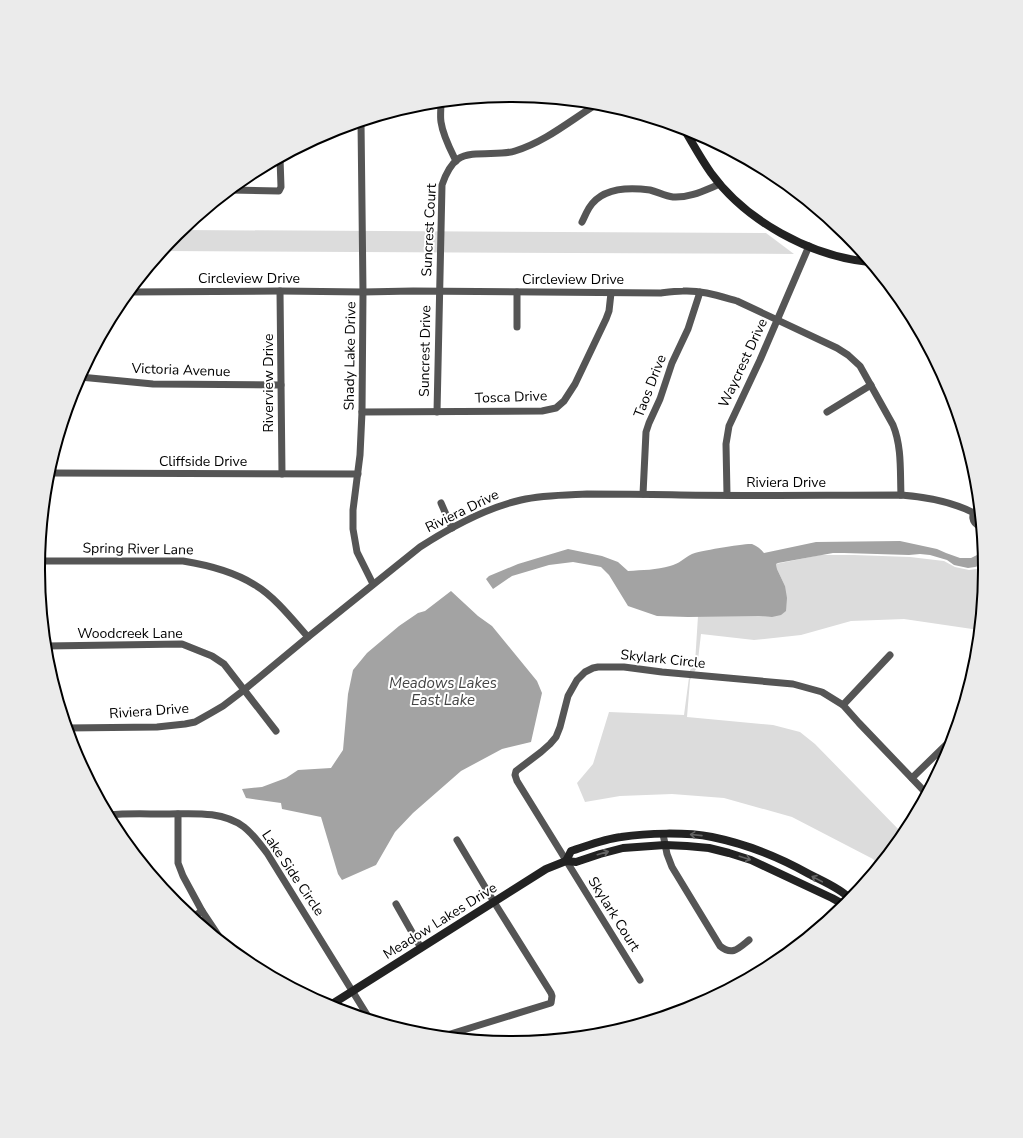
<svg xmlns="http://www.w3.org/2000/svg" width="1023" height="1138" viewBox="0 0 1023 1138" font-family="'Nunito Sans',sans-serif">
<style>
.green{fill:#dcdcdc}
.water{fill:#a3a3a3}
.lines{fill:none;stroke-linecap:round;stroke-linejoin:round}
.street{stroke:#555;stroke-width:7}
.secondary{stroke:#222;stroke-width:8}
.oneway{stroke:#646464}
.labels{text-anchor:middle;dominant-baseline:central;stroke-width:4;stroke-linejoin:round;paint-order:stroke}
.street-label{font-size:14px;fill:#000;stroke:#fff}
.water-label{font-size:15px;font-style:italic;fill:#444;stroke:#fff}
.rim{fill:none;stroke:#000;stroke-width:2}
</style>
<rect width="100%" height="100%" fill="#fff"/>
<g class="green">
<path d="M181 230 766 233 794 254 163 251 177 234Z"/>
<path d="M820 555H854L910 557 944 561 955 567 969 570 983 568 985 567 979 630 904 619 851 621 801 635 754 640 701 634 698 660 696 669 690 680 687 717 773 725 800 732 815 744 903 834 878 865 873 859 792 817 724 798 672 794 620 796 585 802 577 783 593 764 609 712 684 715 690 670 693 667 695 663 698 616H759L772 617 785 586 777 569 776 564Z"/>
</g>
<g class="water">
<path d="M900 541 937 549 946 553 960 558H971L983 552 985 564 975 567 968 568 954 565 947 560 930 555 920 554 909 555 844 553H833L778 563 776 564 777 569 785 586 787 598 786 611 781 615 772 617 759 616 688 617 657 616 628 606 609 575 601 567 573 562 549 565 512 576 493 589 486 579 489 576 518 564 568 549 602 556 618 562 628 571C642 570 657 570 670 566 679 564 684 558 692 554 698 551 746 543 752 544 757 546 761 549 764 553L816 542Z"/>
<path d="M451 591 478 616 492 626 537 681 542 693 531 742 502 749 461 771 413 813 395 832 376 865 342 880 338 874 321 817 282 809 281 803 246 798 242 789 262 787 286 778 298 770 331 768 343 750 348 694 353 670 367 653 399 626 418 613 425 611Z"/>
</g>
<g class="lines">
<g class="street">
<path d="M441 102C441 109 440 116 441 122 443 136 450 149 456 161"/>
<path d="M361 122 363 292 362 412 360 455 353 510V529L357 552 373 584"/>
<path d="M230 190 279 191 281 187 280 158"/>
<path d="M582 222C584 218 586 213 589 208 601 188 628 187 650 190 658 192 665 196 673 197 690 198 705 190 720 184"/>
<path d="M280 291 282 474"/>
<path d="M130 292 280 291 363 292 413 291 660 293C668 292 675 291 683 291 701 290 719 296 737 301L837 348 848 355 860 366 893 425C902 447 900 472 901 495"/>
<path d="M517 292V327"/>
<path d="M80 377 153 384 281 385"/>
<path d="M362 412 542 411 556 408 564 401 575 384 606 319 609 311 611 293"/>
<path d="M437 412 442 185C445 176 450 165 458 159 471 150 500 156 515 151 545 142 571 120 597 104"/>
<path d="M827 412 871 385"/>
<path d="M48 473 358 474"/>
<path d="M643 494 646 432 649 423 660 399 672 363 688 329 700 292"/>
<path d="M727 495 726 444 729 426 760 360 809 246"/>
<path d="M441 503 452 528"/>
<path d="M979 508C970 514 971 523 981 527"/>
<path d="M39 561H183C208 565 233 571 255 585 274 596 293 620 308 637"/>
<path d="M46 646 182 644 212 656 224 664 276 731"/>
<path d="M843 705 890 655"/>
<path d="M67 728 157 727 185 724 195 722 211 713 223 706 244 690 308 637 420 547C451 527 485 508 521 500 542 495 565 495 587 494 618 494 649 494 680 495 754 496 827 495 901 495 926 497 951 501 974 513"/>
<path d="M912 778 952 739"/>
<path d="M178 814V863L183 876 202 911 222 941"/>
<path d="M109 815C127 813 146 814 164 814 191 814 221 810 244 827 253 834 260 844 267 853L369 1018"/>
<path d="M663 834 667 854 672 867 720 946C732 956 738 949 749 940"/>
<path d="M396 904 421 948"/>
<path d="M193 917 202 911"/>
<path d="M640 980 517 781 515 775 516 771 541 752 550 744 556 737 560 727 568 696 577 680 585 672 593 668 598 667H624L662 672 793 684 822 692 843 705 859 723 926 793"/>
<path d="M444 1036 551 1003 552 996 551 993 494 902 457 840"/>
</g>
<g class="secondary">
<path d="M684 129C693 144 701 159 711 173 746 221 810 256 869 262"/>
<path d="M566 861 571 851C587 846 604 839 621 837 647 833 686 832 712 837 746 844 779 857 809 874 820 880 842 889 850 899"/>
<path d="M329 1006 546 869 566 861 576 862 600 854 623 848 665 845 687 846 709 848 729 853 751 860 832 898 841 903 844 906"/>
</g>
</g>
<defs><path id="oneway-shaft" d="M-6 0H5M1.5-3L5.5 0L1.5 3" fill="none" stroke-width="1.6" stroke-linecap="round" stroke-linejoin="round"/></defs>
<g class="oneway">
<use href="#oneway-shaft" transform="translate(696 835) rotate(-174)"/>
<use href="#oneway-shaft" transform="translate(603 853) rotate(-16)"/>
<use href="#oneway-shaft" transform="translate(745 858) rotate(18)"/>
<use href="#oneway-shaft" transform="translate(817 879) rotate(-152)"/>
</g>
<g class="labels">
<g class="street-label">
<text transform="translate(429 230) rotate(-87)">Suncrest Court</text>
<text x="249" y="278">Circleview Drive</text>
<text x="573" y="279">Circleview Drive</text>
<text transform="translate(425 351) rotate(-89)">Suncrest Drive</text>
<text transform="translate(350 356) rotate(-89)">Shady Lake Drive</text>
<text transform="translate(743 363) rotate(-65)">Waycrest Drive</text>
<text transform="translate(181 370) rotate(2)">Victoria Avenue</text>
<text transform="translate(268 383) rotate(-90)">Riverview Drive</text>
<text transform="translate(650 386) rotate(-69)">Taos Drive</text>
<text transform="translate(511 397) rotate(-2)">Tosca Drive</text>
<text x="203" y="461">Cliffside Drive</text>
<text x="786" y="482">Riviera Drive</text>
<text transform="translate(462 511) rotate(-26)">Riviera Drive</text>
<text transform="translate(138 549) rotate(1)">Spring River Lane</text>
<text x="130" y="633">Woodcreek Lane</text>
<text transform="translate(663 659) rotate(6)">Skylark Circle</text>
<text transform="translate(149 711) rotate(-4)">Riviera Drive</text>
<text transform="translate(293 873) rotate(56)">Lake Side Circle</text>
<text transform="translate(614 914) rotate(58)">Skylark Court</text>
<text transform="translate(440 921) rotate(-32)">Meadow Lakes Drive</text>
</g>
<g class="water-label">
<text x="443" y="683">Meadows Lakes<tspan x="443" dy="17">East Lake</tspan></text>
</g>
</g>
<path d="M0 0H1023V1138H0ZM511 102H512A466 466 0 0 1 978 568V570A466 466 0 0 1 512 1036H511A466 466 0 0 1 45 570V568A466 466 0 0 1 511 102Z" fill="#ebebeb" fill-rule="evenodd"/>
<path class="rim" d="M511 102H512A466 466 0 0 1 978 568V570A466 466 0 0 1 512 1036H511A466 466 0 0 1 45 570V568A466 466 0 0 1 511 102Z"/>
</svg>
